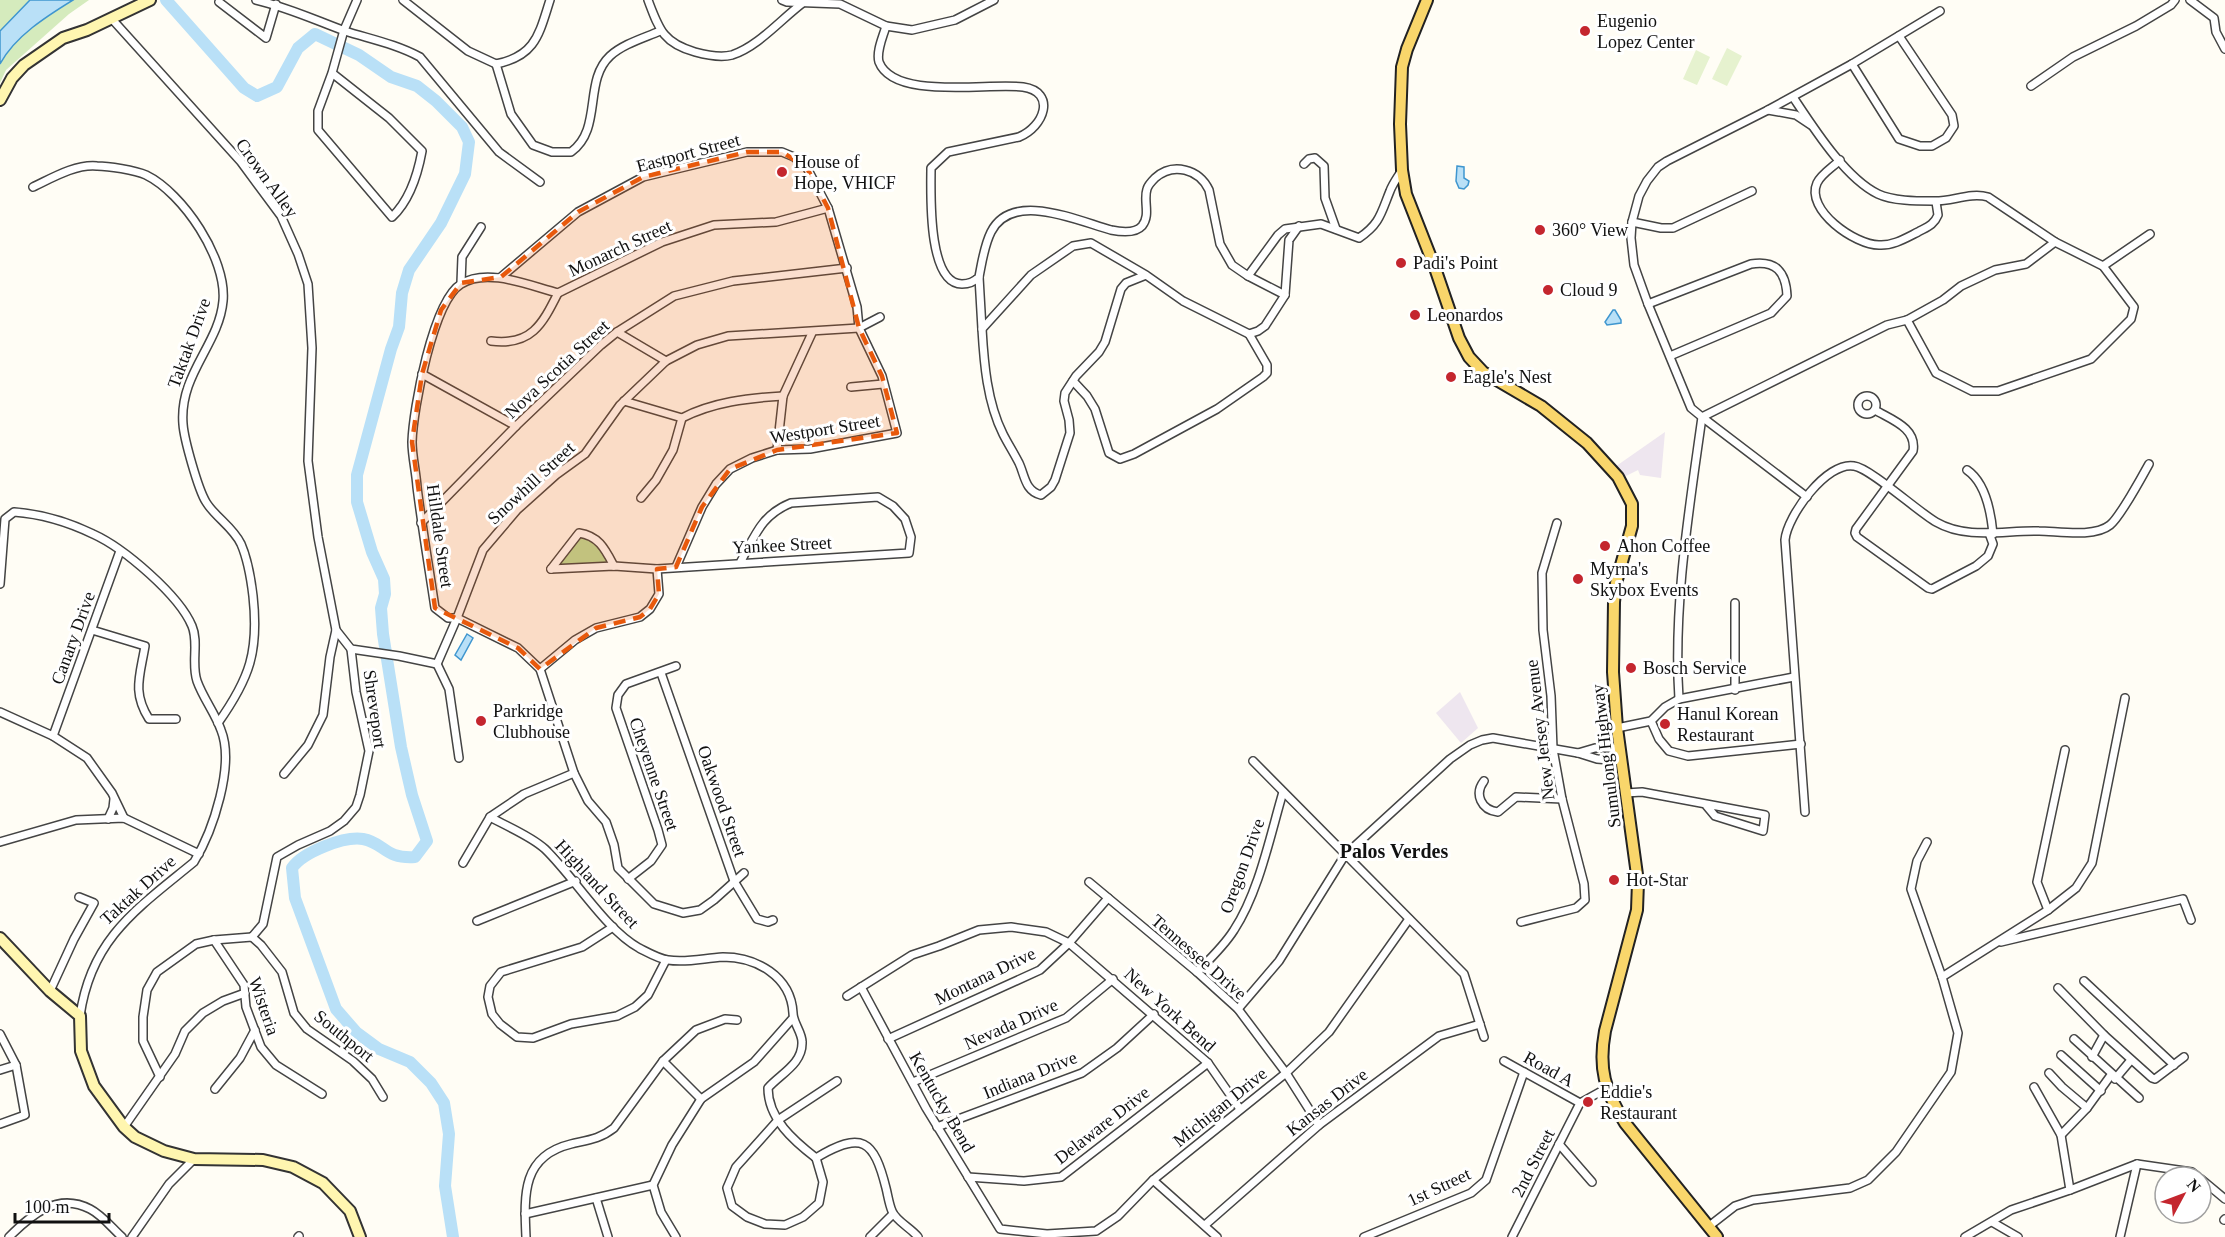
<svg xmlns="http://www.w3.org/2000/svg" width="2225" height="1237" viewBox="0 0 2225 1237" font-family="Georgia,serif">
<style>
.industrial{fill:#eee6ef}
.green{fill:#d5ebbd}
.forest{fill:#b9dc9c}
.pitch{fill:#e6f2cf}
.water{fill:#b9e0f7;stroke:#3f96cf;stroke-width:1.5}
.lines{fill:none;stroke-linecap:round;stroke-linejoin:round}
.river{stroke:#b9e0f7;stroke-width:12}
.street-casing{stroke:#444;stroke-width:10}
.secondary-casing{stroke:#333;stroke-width:14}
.primary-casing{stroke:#222;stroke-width:14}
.street{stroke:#fff;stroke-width:7}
.secondary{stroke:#fff6b0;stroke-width:10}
.primary{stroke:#f9d66b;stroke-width:10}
.marked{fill:#e8590c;fill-opacity:0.2;stroke:#e8590c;stroke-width:4.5;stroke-dasharray:12 8;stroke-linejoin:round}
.poi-dot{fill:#c4262e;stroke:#fff;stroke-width:2}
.labels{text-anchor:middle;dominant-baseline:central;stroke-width:6;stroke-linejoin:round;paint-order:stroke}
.poi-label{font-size:18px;fill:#111;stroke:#fff;text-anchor:start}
.street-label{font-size:18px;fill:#111;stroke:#fff}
.neighbourhood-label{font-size:20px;font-weight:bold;fill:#111;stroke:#fff}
</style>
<rect width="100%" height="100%" fill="#fffdf5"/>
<g class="industrial">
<path d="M1665 432 1661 478 1640 475 1638 470 1620 479 1612 469Z"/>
<path d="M1460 692 1478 728 1461 743 1436 713Z"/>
</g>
<path class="green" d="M0 0H89L69 14 6 70 0 83Z"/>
<path class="forest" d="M579 533 592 535 614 566 553 568Z"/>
<g class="pitch">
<path d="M1727 48 1742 56 1727 86 1712 79Z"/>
<path d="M1696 50 1710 57 1697 85 1683 79Z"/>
</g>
<g class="water">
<path d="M30 0H73C47 16 15 36 0 64V31Z"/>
<path d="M1457 166 1464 167V178L1469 181 1468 185 1464 189 1459 188 1456 181Z"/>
<path d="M1613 310H1615L1621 320V323L1607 325 1605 322Z"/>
<path d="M467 634 473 638 461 660 455 655Z"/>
</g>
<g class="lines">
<path class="river" d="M166 0 244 88 257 96 277 87 298 48 315 34 359 55 391 77 417 86 436 101 462 127 469 142 465 174 441 223 409 270 402 293 399 327 391 349 357 475V502L372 552 384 579 385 594 381 608 383 634 401 747 412 795 427 841 415 857C384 859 385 843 363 839 344 836 303 852 292 868L295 898 336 1009 356 1032 379 1049 410 1062 431 1083 444 1103 449 1134 445 1186 453 1237"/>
<g class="street-casing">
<g id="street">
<path d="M256 0C287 7 315 20 345 31 370 39 396 44 420 57L499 152 540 182"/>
<path d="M403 0 468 51 496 64"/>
<path d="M648 0C659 29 663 43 695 52 706 55 721 58 732 55 759 46 781 19 804 2"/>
<path d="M782 0 787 2 840 4 886 26 912 30 955 20 994 0"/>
<path d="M2190 0 2214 18 2216 32 2225 49"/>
<path d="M219 2 266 38 276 4"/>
<path d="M111 18 241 162 281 216 298 254 308 284 312 348 308 461 318 537 336 630 351 649 399 656 437 664"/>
<path d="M886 26C883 37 876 51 879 62 894 101 991 82 1023 87 1057 92 1044 127 1019 137L948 152 931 168C931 191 927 284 962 284 969 284 974 282 979 277 982 262 984 246 991 232 1012 190 1078 221 1111 230 1121 232 1135 234 1142 226 1151 215 1143 201 1147 189 1148 185 1152 181 1155 178 1173 162 1199 169 1209 190L1220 244 1232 265 1248 276 1278 235 1285 229 1321 224 1359 238C1380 224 1381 213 1390 191 1393 183 1398 177 1402 170"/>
<path d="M496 64 511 114 533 145 552 152H571C603 129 583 81 610 56 623 44 644 38 660 31"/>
<path d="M496 64C536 56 539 34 550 0"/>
<path d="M1852 64 1899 139 1920 146H1932L1946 138 1954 126 1952 115 1899 36"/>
<path d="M332 73 389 118 422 151C418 173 409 201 392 217L318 130V111L332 73 344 30 357 0"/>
<path d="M2031 86 2073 57 2136 26 2171 5 2175 0"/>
<path d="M1793 97C1813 127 1845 178 1878 194 1893 201 1916 201 1933 201 1951 202 1970 192 1988 197L2055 242 2103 266 2134 307 2131 319 2091 359 1998 391H1972L1936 373 1907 320"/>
<path d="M1768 110 1796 115 1811 125"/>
<path d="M1840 160C1833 167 1821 174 1817 183 1805 210 1855 245 1879 245 1893 246 1906 238 1918 232 1927 227 1934 225 1938 215L1936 202"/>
<path d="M1304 164 1309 159 1315 158 1324 166 1325 198 1336 229"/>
<path d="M33 187C52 178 75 164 97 166 108 166 135 170 146 175 183 193 227 259 223 301 219 345 179 374 183 424 184 439 198 489 206 502 215 517 233 527 241 544 248 560 251 579 253 596 259 651 250 678 218 723"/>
<path d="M1632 222 1661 228H1673L1752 191"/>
<path d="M2103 266 2150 234"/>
<path d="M1146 275 1126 283 1121 289 1105 342 1099 352 1076 376 1065 393 1064 401 1069 420 1070 433 1055 480 1051 487 1041 495C1025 491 1025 476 1019 463 1014 453 1008 444 1003 434 987 402 984 363 982 329L1031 275 1073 246 1091 243 1146 275 1183 301 1249 334 1258 331 1265 326 1285 295 1289 240 1299 226"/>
<path d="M1248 276 1285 295"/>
<path d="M501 277 578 212 643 177 747 152H782L794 157 807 168 828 208 857 307 859 328 882 376 897 433 810 449 777 450 752 458 730 469 716 484 702 507 676 567"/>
<path d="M979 277 982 329"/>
<path d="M461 283 462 257 481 227"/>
<path d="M1648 304 1751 264C1776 260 1786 272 1787 296L1771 313 1670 356"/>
<path d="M617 332 666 361"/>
<path d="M491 341C531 346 542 325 558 293"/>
<path d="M422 374 516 426"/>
<path d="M1073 381 1087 396 1095 409 1109 453 1120 459 1134 454 1217 409 1263 377 1267 373V365L1249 334"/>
<path d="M851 387 883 384"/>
<circle cx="1867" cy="405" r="9"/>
<path d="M624 401 682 418C713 402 748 398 783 396"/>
<path d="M1875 410C1892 420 1917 428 1913 451L1856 529 1855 533 1857 537 1928 588 1932 589 1976 566 1988 556 1993 544 1989 533"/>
<path d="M777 450 783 396 812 333"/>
<path d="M1967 470C1986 483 1991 512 1993 534"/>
<path d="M1807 497 1702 417 1887 325 1907 320 1943 300 1961 286 1995 270 2026 264 2055 242"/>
<path d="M641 498 656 480 673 450 682 418"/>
<path d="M421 523 516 426 601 345 617 332 674 296 733 281 847 268"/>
<path d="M551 569 614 566 657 569 909 553 911 537 905 519 893 506 878 497 791 503C761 515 755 536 740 563"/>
<path d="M551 569 579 533C599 536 605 549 614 566"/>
<path d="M0 584 5 519 14 512C42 514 68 522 93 534 124 548 179 595 192 626 199 642 191 664 197 681 203 698 215 713 221 730 235 765 213 831 194 862 138 908 91 938 80 1016"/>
<path d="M92 630 145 646C140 676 132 692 149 719H176"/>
<path d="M437 664 457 618 483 550 517 510 556 475 585 454 620 405 666 361 697 345 728 336 859 328 880 317"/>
<path d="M437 664 449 689 459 758"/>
<path d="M540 669 575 640 596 628 640 617 650 609 659 594 657 569"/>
<path d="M661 673 734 881 757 919 768 922 773 920"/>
<path d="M1735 690V603"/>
<path d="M1679 699C1673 605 1689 511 1702 417L1691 408 1648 304 1634 265 1631 238 1632 222 1639 196 1647 181 1658 167 1667 161 1768 110 1852 64 1940 11"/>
<path d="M0 712 53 736 87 758 112 793 124 818"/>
<path d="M1651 721 1659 739 1669 751 1688 756 1801 744"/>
<path d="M1617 728 1651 721 1665 707 1679 699 1794 677"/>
<path d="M53 736 120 551"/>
<path d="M1578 753 1595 748H1620"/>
<path d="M1253 761 1464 974 1484 1037"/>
<path d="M284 774 308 745 323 715 330 657 336 630"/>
<path d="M1484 781C1474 794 1481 810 1498 812L1516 797 1562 799"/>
<path d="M1626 793 1642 792 1765 815 1763 831 1715 816 1705 804"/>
<path d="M1805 812 1785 540C1787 516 1827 461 1854 466 1870 468 1917 511 1936 522 1967 540 2005 530 2039 531 2057 531 2094 538 2110 525 2119 518 2143 475 2149 464"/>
<path d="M490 817C508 827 531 836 545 849 575 878 605 929 639 948 647 952 659 959 668 960 687 963 704 958 723 957 756 957 791 976 793 1013 793 1023 802 1032 802 1042 803 1064 780 1074 768 1088 768 1119 794 1141 816 1158"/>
<path d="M108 819 113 808 114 799"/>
<path d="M0 842 76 820 124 818 199 854"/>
<path d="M463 863 490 817 524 794 574 773"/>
<path d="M744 873 714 900 700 910 683 913 654 904 618 868 614 845 606 822 588 801 574 773 540 669 518 648 457 618H448L435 608C429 568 422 527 417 487 416 472 412 456 412 442 413 409 433 301 461 284 487 267 530 286 558 293L662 242 714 225 776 222 828 208"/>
<path d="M628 879 651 861 662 845 658 830 616 708 618 695 626 684 676 666"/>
<path d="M1089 882 1197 972 1238 1009 1286 1073 1319 1125"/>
<path d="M2048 910 2037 882 2065 750"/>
<path d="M477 921 576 881"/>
<path d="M1521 922 1576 908 1585 900 1584 884 1562 799 1553 749 1551 696 1543 630 1542 573 1557 523"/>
<path d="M613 927 582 947 501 972 490 986 488 997 492 1014 500 1024 517 1037 533 1038 571 1024 617 1016 635 1007 648 995 666 960"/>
<path d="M252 937 263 924 277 857 298 845 330 831 344 821 356 807 360 795 369 751 356 692 351 649"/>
<path d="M252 937 261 945 282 972 294 1013 307 1029 353 1061 372 1079 383 1097"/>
<path d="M214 940 244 985 246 1007 261 1047 276 1065 322 1094"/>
<path d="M2001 942 2183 899 2191 920"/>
<path d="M1197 972C1210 959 1224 946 1234 930 1259 892 1270 836 1283 792"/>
<path d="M1942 977 2048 910 2076 888 2092 863 2125 698"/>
<path d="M2084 981 2174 1065"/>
<path d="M861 987 926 1108 1000 1229 1047 1234 1096 1231 1118 1216 1153 1180 1286 1073 1329 1032 1409 919"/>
<path d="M2058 988 2104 1035 2152 1078 2155 1079 2184 1057"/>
<path d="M50 991 74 939 94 903 79 897"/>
<path d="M847 996 912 955 939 946 979 930 1011 927 1046 932 1069 943 1208 1063 1240 1109"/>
<path d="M1238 1009 1279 961 1345 855 1450 759 1470 745 1482 740 1493 738 1578 753 1597 759 1622 761"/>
<path d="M0 1034 16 1065 25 1115 0 1124"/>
<path d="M888 1039 1040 970 1069 943 1108 898"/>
<path d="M2074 1039 2139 1098"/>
<path d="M2061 1055 2101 1091"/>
<path d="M2092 1057 2104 1035"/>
<path d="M663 1061 701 1099"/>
<path d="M1504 1061 1580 1103"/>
<path d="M0 1070 16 1065"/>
<path d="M2049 1073 2062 1087 2087 1108"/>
<path d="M160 1077 143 1041V1017L147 990 157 972 196 944 214 940 252 937"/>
<path d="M2115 1079 2131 1060"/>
<path d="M913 1082 1066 1018 1113 979"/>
<path d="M2034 1087 2061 1135 2070 1190"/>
<path d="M215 1089 240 1058 255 1030"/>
<path d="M1580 1103 1607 1088"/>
<path d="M124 1127 175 1054 185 1031 203 1013 223 1001 245 993"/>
<path d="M937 1127 1082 1073 1117 1048 1154 1014"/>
<path d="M2061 1135 2087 1108 2111 1075"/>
<path d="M1559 1144 1592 1182"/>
<path d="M816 1158 823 1182 819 1203 803 1217 785 1225 765 1224 747 1217 732 1206 727 1188 736 1167 778 1120 837 1081"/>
<path d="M816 1158C862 1130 874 1140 886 1188 888 1196 889 1204 892 1211 896 1221 911 1228 918 1237"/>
<path d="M968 1177 1024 1181 1061 1177 1208 1063"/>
<path d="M2201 1179 2225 1199"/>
<path d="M1153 1180 1217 1237"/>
<path d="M596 1198 608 1237"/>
<path d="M525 1214 653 1185"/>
<path d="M2224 1220 2225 1219"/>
<path d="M1992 1222 2018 1237"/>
<path d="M1205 1225 1319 1125 1439 1036 1480 1024"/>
<path d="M1708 1227 1735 1206 1753 1200 1850 1188 1868 1180 1896 1152 1951 1072 1958 1033 1942 977 1911 889 1917 861 1927 842"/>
<path d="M9 1237C31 1215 57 1192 90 1209 102 1215 112 1228 122 1237"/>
<path d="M132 1237 169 1184 194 1159"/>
<path d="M298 1237 299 1236"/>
<path d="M526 1237C524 1194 522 1156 571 1144 588 1140 600 1139 614 1128L663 1061 696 1030 725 1019 737 1020"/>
<path d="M676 1237 661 1212 653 1185 672 1145 701 1099 754 1062 793 1018"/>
<path d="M870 1237 893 1214"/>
<path d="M1364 1237 1471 1193 1486 1180 1524 1072"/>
<path d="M1512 1237 1580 1103"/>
<path d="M1965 1237 2011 1210 2070 1190 2137 1164 2192 1172 2198 1177"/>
<path d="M2120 1237 2137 1164"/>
</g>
</g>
<g class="secondary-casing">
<g id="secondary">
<path d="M0 100 12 78 24 65 63 38 87 30 150 0"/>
<path d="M0 938 50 991 80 1016 81 1051 94 1086 124 1127 135 1137 164 1151 194 1159 263 1160 293 1167 323 1183 350 1211 360 1237"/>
</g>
</g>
<g class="primary-casing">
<path id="primary" d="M1427 0 1407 49 1402 67 1400 124 1402 170 1406 194 1435 268 1459 338 1469 357 1483 372 1541 406 1587 443 1618 477 1632 504V526L1616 583 1614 602 1613 672 1617 728 1638 882 1637 910 1605 1031C1598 1069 1605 1091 1625 1123L1717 1237"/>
</g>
<use href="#street" class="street"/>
<use href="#secondary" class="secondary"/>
<use href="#primary" class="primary"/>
</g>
<path class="marked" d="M747 152H782L807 168 828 208 859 328 882 376 897 433 777 450 730 469 702 507 676 567 657 569 659 594 650 609 640 617 596 628 540 669 518 648 435 608 412 442 422 374 441 310 461 283 501 277 578 212 643 177Z"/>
<g class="poi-dot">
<circle cx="1585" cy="31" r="6"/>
<circle cx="782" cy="172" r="6"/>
<circle cx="1540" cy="230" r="6"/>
<circle cx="1401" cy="263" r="6"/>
<circle cx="1548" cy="290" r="6"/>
<circle cx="1415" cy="315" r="6"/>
<circle cx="1451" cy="377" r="6"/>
<circle cx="1605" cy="546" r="6"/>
<circle cx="1578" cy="579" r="6"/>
<circle cx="1631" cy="668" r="6"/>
<circle cx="481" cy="721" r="6"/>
<circle cx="1665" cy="724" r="6"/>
<circle cx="1614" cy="880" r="6"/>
<circle cx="1588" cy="1102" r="6"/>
</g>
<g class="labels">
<g class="poi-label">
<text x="1597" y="21">Eugenio<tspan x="1597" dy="21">Lopez Center</tspan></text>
<text x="794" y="162">House of<tspan x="794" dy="21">Hope, VHICF</tspan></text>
<text x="1552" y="230">360° View</text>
<text x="1413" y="263">Padi's Point</text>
<text x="1560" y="290">Cloud 9</text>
<text x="1427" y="315">Leonardos</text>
<text x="1463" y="377">Eagle's Nest</text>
<text x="1617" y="546">Ahon Coffee</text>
<text x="1590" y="569">Myrna's<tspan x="1590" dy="21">Skybox Events</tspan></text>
<text x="1643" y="668">Bosch Service</text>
<text x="493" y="711">Parkridge<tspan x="493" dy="21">Clubhouse</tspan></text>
<text x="1677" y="714">Hanul Korean<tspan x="1677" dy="21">Restaurant</tspan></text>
<text x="1626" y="880">Hot-Star</text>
<text x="1600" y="1092">Eddie's<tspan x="1600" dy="21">Restaurant</tspan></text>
</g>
<g class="street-label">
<text transform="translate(688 153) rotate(-15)">Eastport Street</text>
<text transform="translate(267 178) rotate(54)">Crown Alley</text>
<text transform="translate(620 248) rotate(-25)">Monarch Street</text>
<text transform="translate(189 343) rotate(-70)">Taktak Drive</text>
<text transform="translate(557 369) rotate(-43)">Nova Scotia Street</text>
<text transform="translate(825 429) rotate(-9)">Westport Street</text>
<text transform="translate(531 483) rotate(-43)">Snowhill Street</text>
<text transform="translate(440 536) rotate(82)">Hilldale Street</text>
<text transform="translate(782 545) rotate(-3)">Yankee Street</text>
<text transform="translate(73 638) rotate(-70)">Canary Drive</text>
<text transform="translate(375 709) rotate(82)">Shreveport</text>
<text transform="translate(1540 730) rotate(-97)">New Jersey Avenue</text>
<text transform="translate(1606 756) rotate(-97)">Sumulong Highway</text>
<text transform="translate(654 774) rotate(71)">Cheyenne Street</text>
<text transform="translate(722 801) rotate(71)">Oakwood Street</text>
<text transform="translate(1242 866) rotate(-70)">Oregon Drive</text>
<text transform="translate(597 884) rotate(47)">Highland Street</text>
<text transform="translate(138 890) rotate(-42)">Taktak Drive</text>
<text transform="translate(1199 957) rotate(41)">Tennessee Drive</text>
<text transform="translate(985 976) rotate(-26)">Montana Drive</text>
<text transform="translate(264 1006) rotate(71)">Wisteria</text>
<text transform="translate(1170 1010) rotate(42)">New York Bend</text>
<text transform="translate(1011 1024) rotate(-24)">Nevada Drive</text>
<text transform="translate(344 1036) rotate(39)">Southport</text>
<text transform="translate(1549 1069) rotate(29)">Road A</text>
<text transform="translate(1030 1075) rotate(-22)">Indiana Drive</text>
<text transform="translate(942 1102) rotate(60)">Kentucky Bend</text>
<text transform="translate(1327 1102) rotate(-38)">Kansas Drive</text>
<text transform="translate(1220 1107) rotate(-39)">Michigan Drive</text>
<text transform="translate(1102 1125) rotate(-38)">Delaware Drive</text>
<text transform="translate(1533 1163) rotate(-63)">2nd Street</text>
<text transform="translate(1439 1187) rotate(-25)">1st Street</text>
</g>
<g class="neighbourhood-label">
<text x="1394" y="851">Palos Verdes</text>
</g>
</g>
<g transform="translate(2183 1195) rotate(49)"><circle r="28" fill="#ffffff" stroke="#a0a0a0" stroke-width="1.5"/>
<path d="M0-4.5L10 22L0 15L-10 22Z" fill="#c4262e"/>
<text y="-9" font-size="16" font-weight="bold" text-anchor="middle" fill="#111111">N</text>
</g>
<path d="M15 1213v9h94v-9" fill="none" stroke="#111111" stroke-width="3"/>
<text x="24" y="1213" font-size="18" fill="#111111" stroke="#ffffff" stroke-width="4.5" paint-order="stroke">100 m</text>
</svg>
